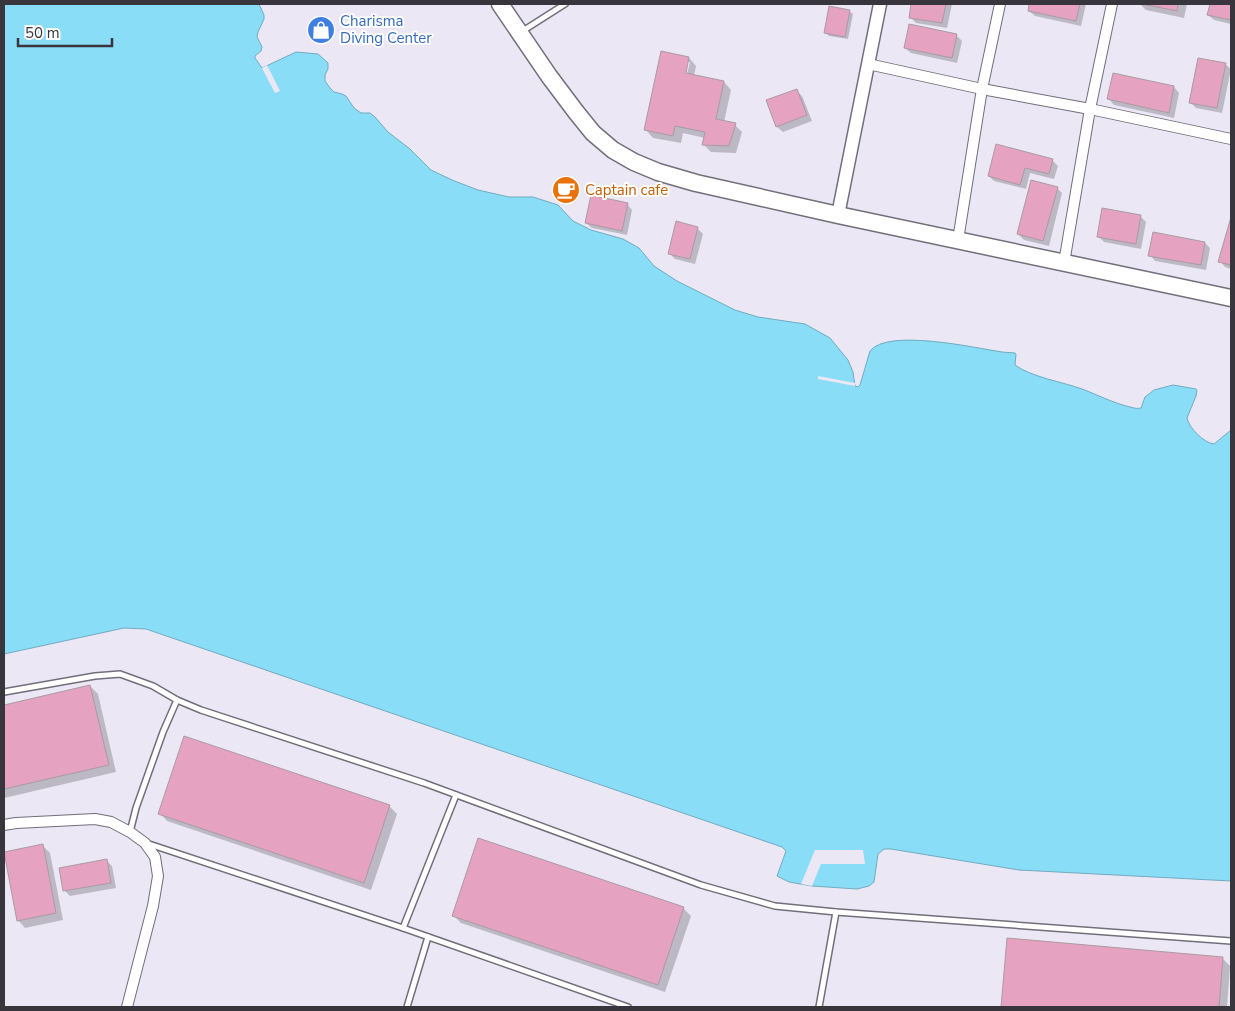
<svg xmlns="http://www.w3.org/2000/svg" width="1235" height="1011" viewBox="0 0 1235 1011" font-family="'Nunito Sans',sans-serif">
<style>
.water{fill:#8addf7;stroke:#71abbf}
.pier{fill:#ece7f5}
.shadow{fill:#0003;fill-rule:evenodd}
.building{fill:#e5a2c1;stroke:#aa9ba2}
.lines{fill:none;stroke-linecap:round;stroke-linejoin:round}
.service-casing{stroke:#726e7a;stroke-width:8}
.minor-casing{stroke:#726e7a;stroke-width:12}
.tertiary-casing{stroke:#726e7a;stroke-width:15}
.primary-casing{stroke:#726e7a;stroke-width:19}
.service{stroke:#fff;stroke-width:5}
.minor{stroke:#fff;stroke-width:10}
.tertiary{stroke:#fff;stroke-width:12}
.primary{stroke:#fff;stroke-width:16}
.labels{text-anchor:middle;dominant-baseline:central;stroke-width:4;stroke-linejoin:round;paint-order:stroke}
.shop-label{font-size:15px;fill:#366cbe;stroke:#fff;text-anchor:start}
.food-label{font-size:15px;fill:#c56008;stroke:#fff;text-anchor:start}
</style>
<rect width="100%" height="100%" fill="#ece7f5"/>
<path class="water" d="M4 4H259L264 15V19L258 32 257 37 262 47 261 51 255 56V58L262 68 296 52 318 54 328 63V69L325 75V81L330 88 334 92 342 94 346 96 354 108 361 113H370L375 117 388 132 410 149 431 170 452 180 478 190 509 197H533L558 205 573 221 591 230 623 239 639 248 654 266 677 281 735 310 758 317 805 324 830 338 848 360 853 372 855 386 858 387 860 385 870 351C888 328 975 348 1002 352L1015 353 1016 354 1015 365C1031 377 1063 382 1082 389 1098 395 1113 403 1130 407 1134 408 1137 409 1141 408L1145 397 1154 390 1173 385 1196 389 1197 391 1196 396 1187 418C1189 428 1204 443 1214 444L1231 430V881L1019 870 891 849H884L878 854 874 882 869 886 857 889 812 886 789 882 777 876 786 851 782 847 146 629 124 628 4 654Z"/>
<g class="pier">
<path d="M267 65 280 91 275 93 262 68Z"/>
<path d="M818 376 855 383V386L818 379Z"/>
<path d="M815 850H863L865 864H821L812 886 801 884Z"/>
</g>
<g class="shadow">
<path d="M913 4H952L947 28 916 23 910 17Z"/>
<path d="M1031 4H1086L1081 26 1035 16 1029 11Z"/>
<path d="M1140 4H1187L1184 18 1146 10Z"/>
<path d="M1211 4H1231V24L1214 20 1208 15Z"/>
<path d="M849 11 853 14 848 39 829 36 825 32Z"/>
<path d="M956 35 962 41 957 63 911 53 905 48Z"/>
<path d="M689 58 696 66 694 76 724 82 731 90 724 122 735 125 742 132 736 153 711 152 703 144 705 138 683 133 681 143 653 138 646 130ZM687 62H690L686 79H684Z"/>
<path d="M1225 64 1231 69 1222 113 1196 108 1190 102Z"/>
<path d="M1174 87 1179 93 1174 118 1114 105 1109 99Z"/>
<path d="M796 90 802 96 812 121 783 132 777 127Z"/>
<path d="M1052 160 1058 166 1054 179 1030 173 1026 189 994 181 989 176Z"/>
<path d="M1057 188 1062 193 1049 246 1024 240 1018 234Z"/>
<path d="M627 204 632 210 627 235 592 228 586 223Z"/>
<path d="M1141 217 1146 222 1141 249 1104 242 1098 236Z"/>
<path d="M1231 221V269L1225 267 1220 261Z"/>
<path d="M697 228 703 234 695 264 675 259 669 253Z"/>
<path d="M1205 243 1210 248 1206 270 1155 261 1150 255Z"/>
<path d="M90 686 98 694 116 772 4 798V706Z"/>
<path d="M389 806 397 814 371 890 167 821 160 813Z"/>
<path d="M42 845 50 853 63 920 25 928 18 920Z"/>
<path d="M107 861 112 866 116 888 70 896 65 891Z"/>
<path d="M683 908 691 916 665 992 461 923 453 915Z"/>
<path d="M1008 939 1223 959 1230 966 1227 1007H1002Z"/>
</g>
<g class="building">
<path d="M911 4H946L942 23 909 18Z"/>
<path d="M1029 4H1080L1076 21 1028 11Z"/>
<path d="M1142 4H1178L1177 11Z"/>
<path d="M1210 4H1231V20L1207 15Z"/>
<path d="M829 6 850 10 845 37 824 33Z"/>
<path d="M909 24 957 34 952 58 904 48Z"/>
<path d="M661 51 689 57 686 73 724 81 716 119 736 123 729 146 702 145 705 132 675 126 673 136 644 130Z"/>
<path d="M1198 58 1226 63 1217 108 1189 103Z"/>
<path d="M1113 73 1174 86 1169 113 1107 99Z"/>
<path d="M797 89 807 115 776 127 766 100Z"/>
<path d="M996 144 1053 159 1049 174 1025 168 1020 185 988 176Z"/>
<path d="M1031 180 1058 187 1043 241 1017 234Z"/>
<path d="M591 195 628 203 622 231 585 223Z"/>
<path d="M1102 208 1141 215 1136 244 1097 237Z"/>
<path d="M1231 217V265L1218 262Z"/>
<path d="M676 221 698 227 690 259 668 254Z"/>
<path d="M1153 232 1205 242 1201 265 1148 256Z"/>
<path d="M90 685 109 765 4 789V705Z"/>
<path d="M184 736 390 805 364 883 158 814Z"/>
<path d="M478 838 684 907 658 985 452 916Z"/>
<path d="M43 844 56 913 17 921 4 852Z"/>
<path d="M107 859 111 883 63 891 59 868Z"/>
<path d="M1007 938 1223 957 1219 1007H1001Z"/>
</g>
<g class="lines">
<g class="service-casing">
<g id="service">
<path d="M521 32 565 4"/>
<path d="M4 692 95 676 120 674 153 686 177 700"/>
<path d="M130 832 136 808 163 732 177 700 201 710 424 783 701 885 775 906 836 912 1231 941"/>
<path d="M146 843 403 928 628 1007"/>
<path d="M403 928 456 795"/>
<path d="M407 1007 428 937"/>
<path d="M819 1007 836 912"/>
</g>
</g>
<g class="minor-casing">
<g id="minor">
<path d="M868 64 982 89 1090 109 1231 139"/>
<path d="M958 240 982 89 1000 4"/>
<path d="M1064 263 1090 109 1112 4"/>
<path d="M4 825 16 823 95 819 111 822 130 832 145 843 155 857 158 876 153 906 127 1007"/>
</g>
</g>
<g class="tertiary-casing">
<path id="tertiary" d="M838 215 880 4"/>
</g>
<g class="primary-casing">
<path id="primary" d="M500 4 549 76 576 112 593 133 613 150 634 162 658 172 696 183 838 215 1231 298"/>
</g>
<use href="#service" class="service"/>
<use href="#minor" class="minor"/>
<use href="#tertiary" class="tertiary"/>
<use href="#primary" class="primary"/>
</g>
<defs>
<g id="shop-disc" transform="scale(1.4375)"><circle r="9.5" fill="#3f7fe0" stroke="#fff"/><path d="M-5-2.5h2.3a2.7 3.5 0 0 1 5.4 0H5L5.5 6h-11ZM-1.5-2.5h3a1.5 2.3 0 0 0-3 0Z" fill="#fff"/></g>
<g id="cafe-disc" transform="scale(1.4375)"><circle r="9.5" fill="#e8710a" stroke="#fff"/><path d="M-5.5-4.5H6V0H3Q3 3.5 0 3.5H-2.5Q-5.5 3.5-5.5 0ZM3-3.2v2h1.7v-2ZM-6 4.5H4V6H-6Z" fill="#fff"/></g>
</defs>
<g fill-rule="evenodd">
<use href="#shop-disc" x="321" y="30"/>
<use href="#cafe-disc" x="566" y="190"/>
</g>
<g class="labels">
<g class="shop-label">
<text x="340" y="21">Charisma<tspan x="340" dy="17">Diving Center</tspan></text>
</g>
<g class="food-label">
<text x="585" y="190">Captain cafe</text>
</g>
</g>
<rect width="1235" height="1011" fill="none" stroke="#38363c" stroke-width="10"/>
<path d="M18 38v8h94v-8" fill="none" stroke="#38363c" stroke-width="2.5"/>
<text x="25" y="38" font-size="15" fill="#38363c" stroke="#ffffff" stroke-width="4" paint-order="stroke">50 m</text>
</svg>
